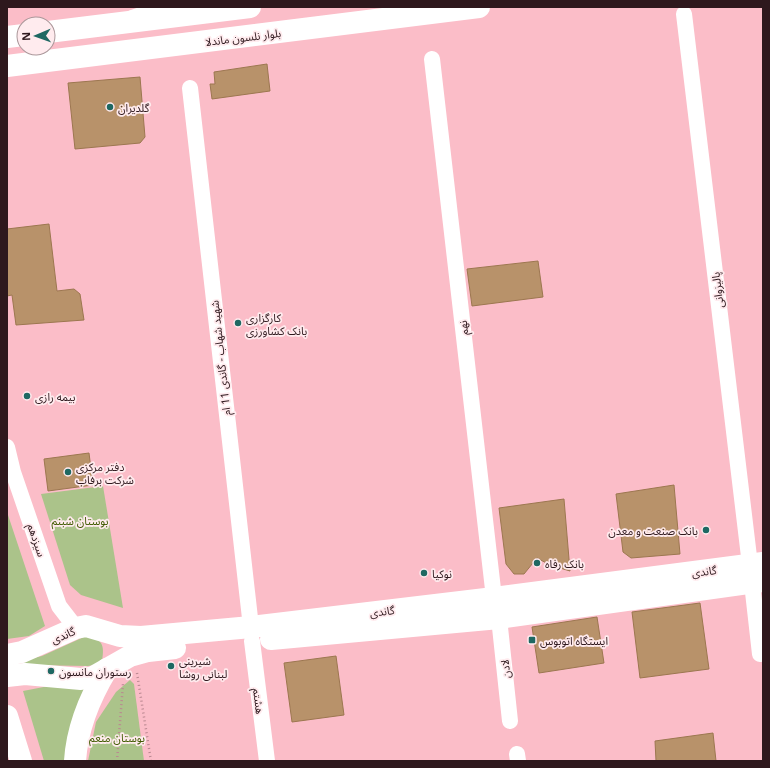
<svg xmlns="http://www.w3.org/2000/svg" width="770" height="768" viewBox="0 0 770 768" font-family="'Noto Sans','Noto Sans Arabic',sans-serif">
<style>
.green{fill:#abc38a}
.building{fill:#b8926a;stroke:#9c7750}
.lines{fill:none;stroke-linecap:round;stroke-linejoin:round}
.path{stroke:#ba8891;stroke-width:2.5;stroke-dasharray:1 3;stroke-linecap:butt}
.minor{stroke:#fff;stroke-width:16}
.secondary{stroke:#fff;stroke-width:22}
.trunk{stroke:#fff;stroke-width:22}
.poi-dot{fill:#1e6862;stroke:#ffebee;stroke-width:1.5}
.labels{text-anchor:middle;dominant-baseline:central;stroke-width:3.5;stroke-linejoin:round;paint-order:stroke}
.street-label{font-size:11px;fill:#2e181d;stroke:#ffebee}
.poi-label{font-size:11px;fill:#2e181d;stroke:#ffebee;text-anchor:start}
.park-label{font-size:11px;fill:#415c02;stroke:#ffebee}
</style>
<rect width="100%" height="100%" fill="#fbbdc8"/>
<g class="green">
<path d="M103 486 123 608 81 595 70 585 41 494Z"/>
<path d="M7 512 45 626 29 636 7 639Z"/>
<path d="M86 636C102 639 105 644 102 661L96 665 88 666 25 665 24 660 42 656Z"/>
<path d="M130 680 134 684 144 761H88L96 722 116 692Z"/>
<path d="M59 684 90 689 71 761H44L23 691Z"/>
</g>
<g class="building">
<path d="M267 64 270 91 212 99 210 84H215L214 72Z"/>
<path d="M140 77 145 137 140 143 75 149 68 83Z"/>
<path d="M49 224 57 291 74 289 80 294 84 320 16 325 12 295 7 296V229Z"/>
<path d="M538 261 543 297 472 306 467 269Z"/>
<path d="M89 453 93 485 48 491 44 459Z"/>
<path d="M674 485 680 554 631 558 623 552 616 494Z"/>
<path d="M564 499 570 571 550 565 537 558 524 574H514L506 564 499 508Z"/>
<path d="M700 603 709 669 640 678 632 612Z"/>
<path d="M597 617 604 663 539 673 532 627Z"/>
<path d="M336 656 344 715 292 722 284 663Z"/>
<path d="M713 733 716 761H656L655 741Z"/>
</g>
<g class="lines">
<g class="path">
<path d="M137 673 151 761"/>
<path d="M117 761 123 684"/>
</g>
<g class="minor">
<path d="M684 14 750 565"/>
<path d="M432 59 494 598"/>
<path d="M190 88 251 627"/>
<path d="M7 447 13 472 59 606 76 628"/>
<path d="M752 583 760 654"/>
<path d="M499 618 510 721"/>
<path d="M252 641 267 761"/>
<path d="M517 754 518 761"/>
</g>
<g class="secondary">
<path d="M48 32 250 7"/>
<path d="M7 37 24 35"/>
<path d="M7 66 479 7"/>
<path d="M271 639 499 618 763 581"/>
<path d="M7 655 22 652 76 628 86 626 120 636 141 637 251 627 494 598 763 563"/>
<path d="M7 676 25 674 81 679 93 677 130 656 148 651 175 648"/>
</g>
<g class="trunk">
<path d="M133 21 173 7"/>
<path d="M7 716 21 761"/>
<path d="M75 761C77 729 90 697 107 669"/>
</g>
</g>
<g class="poi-dot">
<circle cx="110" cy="107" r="4"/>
<circle cx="238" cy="323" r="4"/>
<circle cx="27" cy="396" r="4"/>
<circle cx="68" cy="472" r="4"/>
<circle cx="706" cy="530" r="4"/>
<circle cx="537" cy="563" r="4"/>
<circle cx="424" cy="573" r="4"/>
<rect x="528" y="636" width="8" height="8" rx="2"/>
<circle cx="171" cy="666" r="4"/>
<circle cx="51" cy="671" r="4"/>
</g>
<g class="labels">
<g class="street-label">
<text transform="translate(243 37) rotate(-7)">بلوار نلسون ماندلا</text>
<text transform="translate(717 290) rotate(-97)">پالیزوانی</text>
<text transform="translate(463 328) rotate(-97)">نهم</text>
<text transform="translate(220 358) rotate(-96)">شهید شهاب - گاندی 11 ام</text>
<text transform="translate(37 540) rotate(71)">سیزدهم</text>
<text transform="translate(704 571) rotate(-7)">گاندی</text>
<text transform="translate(382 611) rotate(-7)">گاندی</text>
<text transform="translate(63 635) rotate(-23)">گاندی</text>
<text transform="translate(505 669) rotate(-96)">لادن</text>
<text transform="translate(259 701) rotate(83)">هشتم</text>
</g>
<g class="poi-label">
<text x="118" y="107">گلدیران</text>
<text x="246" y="317">کارگزاری<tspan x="246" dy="13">بانک کشاورزی</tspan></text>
<text x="35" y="396">بیمه رازی</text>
<text x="76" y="466">دفتر مرکزی<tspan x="76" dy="13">شرکت برفاب</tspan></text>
<text x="698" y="530" text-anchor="end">بانک صنعت و معدن</text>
<text x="545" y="563">بانک رفاه</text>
<text x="432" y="573">نوکیا</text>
<text x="540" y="640">ایستگاه اتوبوس</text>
<text x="179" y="660">شیرینی<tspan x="179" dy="13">لبنانی روشا</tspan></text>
<text x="59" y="671">رستوران مانسون</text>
</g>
<g class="park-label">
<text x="80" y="520">بوستان شبنم</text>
<text x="117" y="737">بوستان منعم</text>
</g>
</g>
<rect width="770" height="768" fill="none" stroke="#2e181d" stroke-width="16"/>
<g transform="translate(36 36) rotate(268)"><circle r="19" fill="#ffebee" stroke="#ab979a"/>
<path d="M0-3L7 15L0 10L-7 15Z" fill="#1e6862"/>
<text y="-6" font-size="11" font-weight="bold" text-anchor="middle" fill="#2e181d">N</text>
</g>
</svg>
